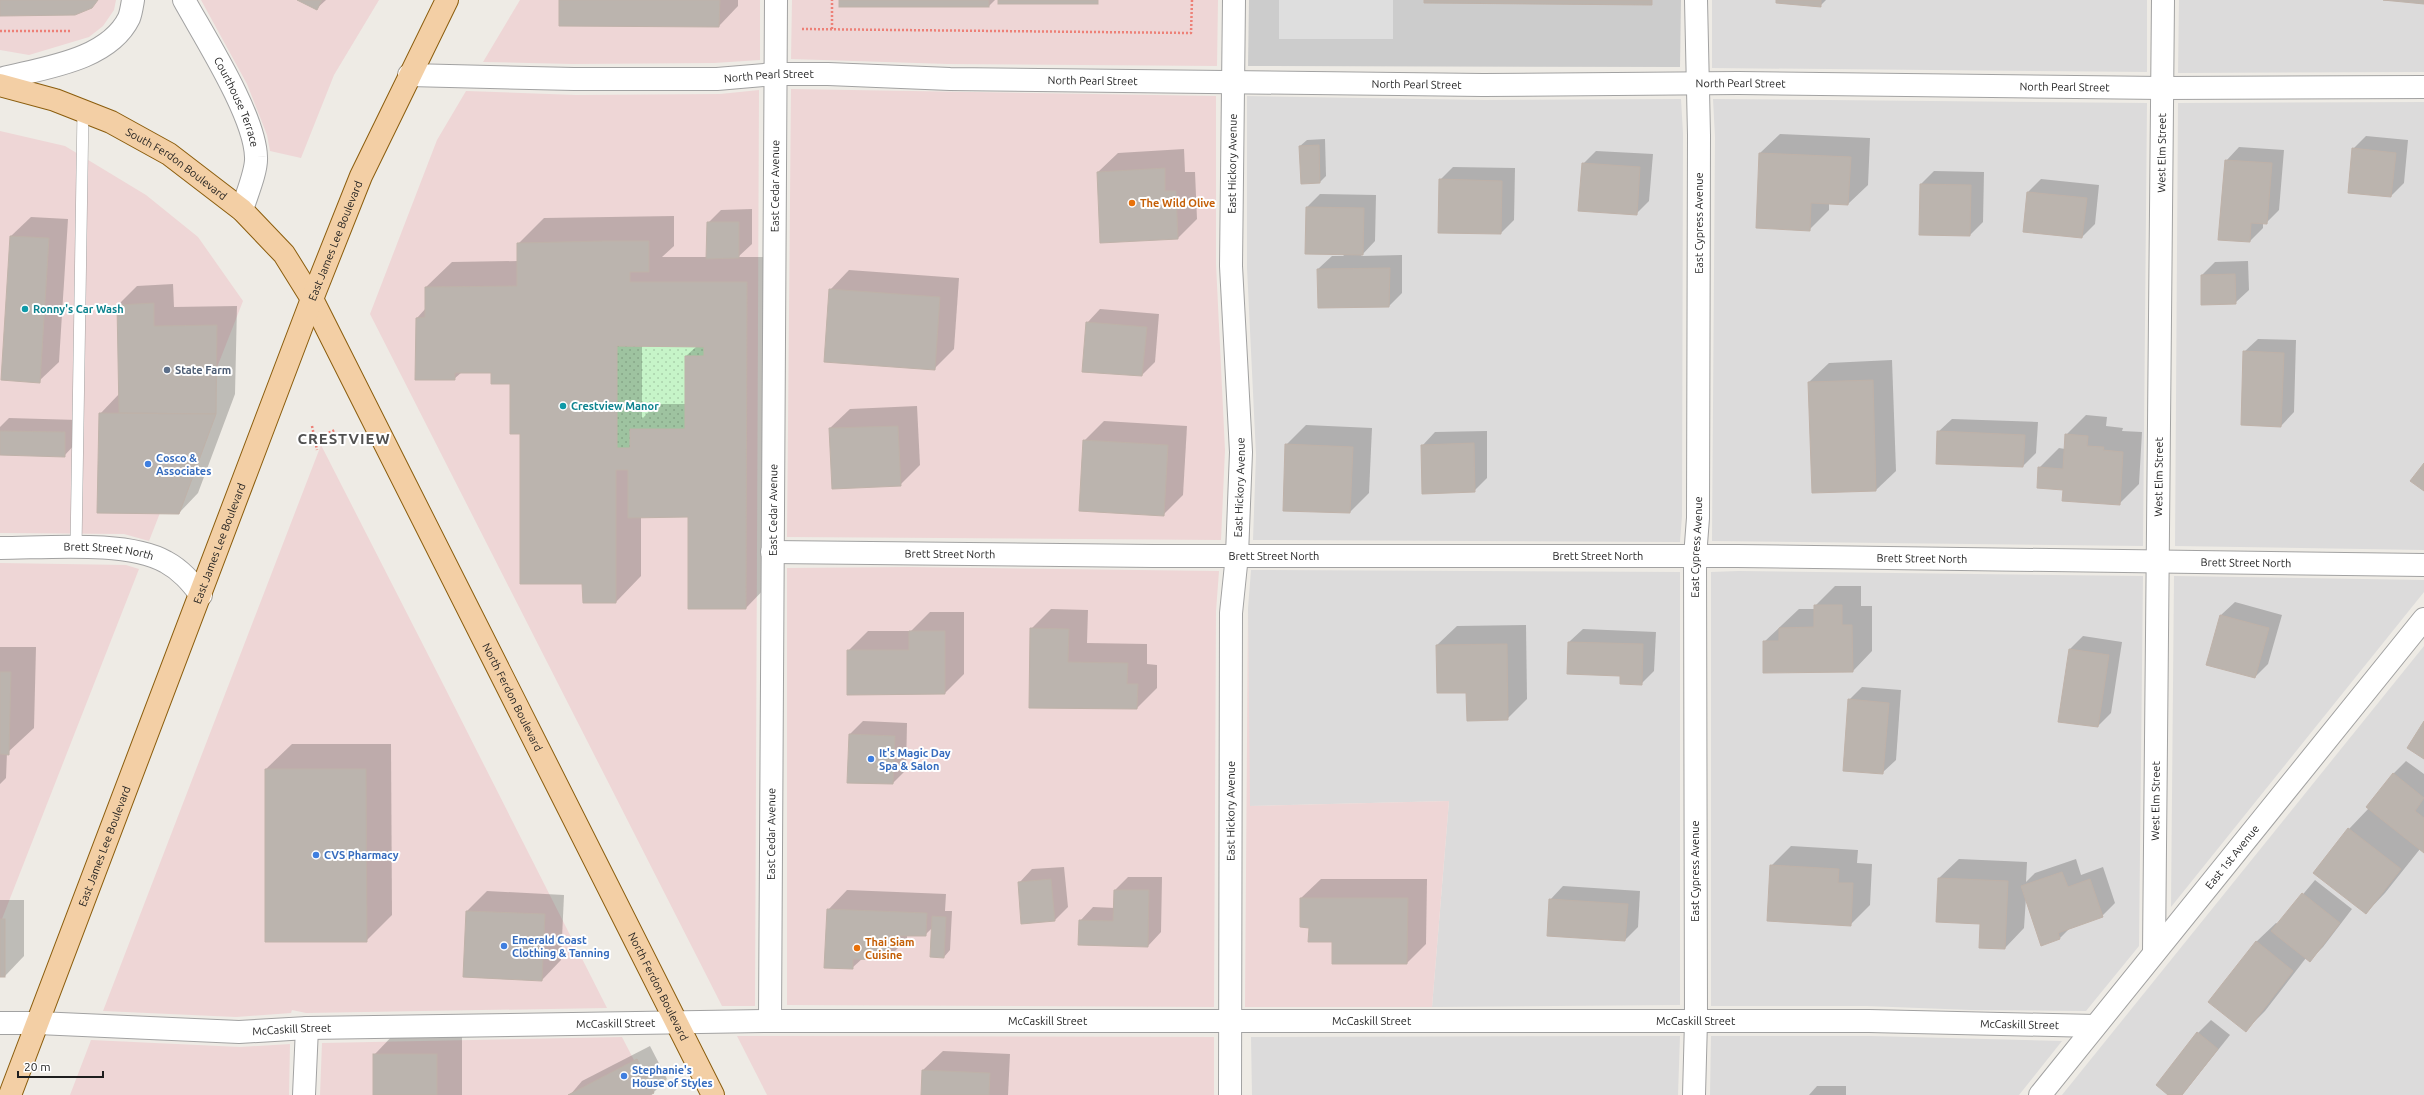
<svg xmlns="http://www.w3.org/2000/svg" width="2424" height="1095" viewBox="0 0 2424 1095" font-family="Ubuntu,sans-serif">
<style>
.residential{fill:#dcdbdb}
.commercial{fill:#eed6d6}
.religious{fill:#ccc}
.park{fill:url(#park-dots)}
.parking{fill:#dedede}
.shadow{fill:#0003;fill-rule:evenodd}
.building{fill:#bbb4ae;stroke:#bfb2a9;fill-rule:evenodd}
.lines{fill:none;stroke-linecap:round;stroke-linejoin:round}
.lane-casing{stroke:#a2a2a2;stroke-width:12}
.street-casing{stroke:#a2a2a2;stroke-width:24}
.primary-casing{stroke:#8b5d0d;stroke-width:24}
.path{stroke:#ed8077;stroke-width:2.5;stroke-dasharray:2 2;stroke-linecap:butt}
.lane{stroke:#fff;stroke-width:11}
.street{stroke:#fff;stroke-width:22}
.primary{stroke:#f3cfa5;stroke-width:22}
.food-dot{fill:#e8710a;stroke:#fff;stroke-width:1.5}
.culture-dot{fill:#0f9aa8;stroke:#fff;stroke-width:1.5}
.service-dot{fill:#5c6f8a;stroke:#fff;stroke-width:1.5}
.shop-dot{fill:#3f7fe0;stroke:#fff;stroke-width:1.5}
.labels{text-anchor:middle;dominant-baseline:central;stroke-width:4;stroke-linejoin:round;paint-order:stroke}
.street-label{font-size:11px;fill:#1e1e1e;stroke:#fff}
.food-label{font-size:11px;font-weight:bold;fill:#c56008;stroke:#fff;text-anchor:start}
.culture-label{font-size:11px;font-weight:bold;fill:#0d838f;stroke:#fff;text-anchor:start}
.service-label{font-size:11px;font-weight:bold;fill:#4e5e75;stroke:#fff;text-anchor:start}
.shop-label{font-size:11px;font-weight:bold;fill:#366cbe;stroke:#fff;text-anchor:start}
.district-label{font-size:15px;font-weight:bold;letter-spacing:1px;fill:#515151;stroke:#fff}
</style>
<defs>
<pattern id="park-dots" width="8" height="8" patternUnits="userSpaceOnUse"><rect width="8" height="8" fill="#c6f4c8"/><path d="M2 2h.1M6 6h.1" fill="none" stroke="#aad1ab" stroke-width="1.8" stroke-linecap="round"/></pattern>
</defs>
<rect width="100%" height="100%" fill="#eeebe5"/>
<g class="residential">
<path d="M1712 0H2147V72L1712 68Z"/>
<path d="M2179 0H2424V72L2178 73Z"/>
<path d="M1247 96 1485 100 1681 99 1683 133 1682 516 1680 542 1253 540 1256 455 1247 268Z"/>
<path d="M1713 99 2147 103 2143 546 1712 541 1715 137Z"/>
<path d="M2424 102V550L2175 546 2178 103Z"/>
<path d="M1251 570 1680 572V1005L1432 1007 1449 801 1249 806 1248 608Z"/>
<path d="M1739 571 2143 576 2139 946 2086 1011 1971 1010 1867 1006H1711V572Z"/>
<path d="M2174 576 2424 580V592L2171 907Z"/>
<path d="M2424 646V1095H2062Z"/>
<path d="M1680 1036 1678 1095H1252L1251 1037Z"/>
<path d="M1711 1036H1871L2062 1041 2019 1095H1710Z"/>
</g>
<g class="commercial">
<path d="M0 0H116L114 10 103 26 89 37 29 55 0 50Z"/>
<path d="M201 0H379L334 75 301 158 270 151 267 135 247 84Z"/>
<path d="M520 0H760V60L714 63 572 64 483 62Z"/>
<path d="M792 0H1218L1217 66 948 64 791 59Z"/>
<path d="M791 89 1216 96V264L1225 450 1221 540 787 537Z"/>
<path d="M759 90 755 1006H722L370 314 437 140 466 91 576 95 720 94Z"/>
<path d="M0 131 65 146 146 195 198 237 243 301 149 541 124 534 0 533Z"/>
<path d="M321 445 441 680 607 1008 306 1013 292 1010 291 1013 236 1017 103 1011Z"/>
<path d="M0 563 126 565 139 569 0 924Z"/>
<path d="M909 567 1219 571 1216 611 1214 1007 787 1005V568Z"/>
<path d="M1248 608 1250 806 1449 801 1432 1007H1245Z"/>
<path d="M737 1036 1214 1037V1095H767Z"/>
<path d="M622 1037 652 1095H320L322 1043Z"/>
<path d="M91 1040 240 1047 290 1044 289 1095H70Z"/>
</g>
<path class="religious" d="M1249 0H1681L1680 67 1248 66Z"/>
<path class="park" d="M617 346 704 347V356H685V429H630V448H617Z"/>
<rect class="parking" x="1279" y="0" width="114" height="39"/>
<g class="shadow">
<path d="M299 0H326L316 9Z"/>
<path d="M560 0H738V6L719 26Z"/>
<path d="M840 0H995L989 6Z"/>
<path d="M1777 0H1826L1820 6Z"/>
<path d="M1780 134 1870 138 1868 185 1848 204 1829 203V210L1809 230 1760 153Z"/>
<path d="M2366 136 2408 140 2404 183 2391 196 2353 149Z"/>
<path d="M1325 139 1326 176 1320 182 1300 146 1307 140Z"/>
<path d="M2239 147 2284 150 2279 210 2266 223H2263V228L2250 241 2226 161Z"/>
<path d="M1184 149 1185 172H1195L1197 219 1178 238 1098 172 1118 153Z"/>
<path d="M1596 151 1653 154 1649 201 1636 214 1583 164Z"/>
<path d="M1453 167 1515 168 1514 220 1501 233 1440 180Z"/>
<path d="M1934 171 1984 172 1983 222 1970 235 1921 184Z"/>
<path d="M2041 179 2099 185 2095 224 2082 237 2028 192Z"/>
<path d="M1320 194 1376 195 1375 241 1361 256 1402 255V293L1389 306 1319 307 1318 269 1332 256H1344L1307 207Z"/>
<path d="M752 209V244L738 257H772L771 582 746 608 689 516 641 517V576L616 602 583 583 521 433 511 383 492 372H462L454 379 417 318 426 308V287L452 262 518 261V244L544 218 674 216V246L662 257H707L708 223 721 210ZM642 346H697L686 356V404H656L642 419Z"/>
<path d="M31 217 68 219 59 362 39 381 11 236Z"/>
<path d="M2248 261 2249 290 2235 303 2202 275 2215 262Z"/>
<path d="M849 270 959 278 954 349 934 369 830 290Z"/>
<path d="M173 284 174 307 237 306 235 394 198 493 179 513 100 414 119 394 118 305 137 286Z"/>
<path d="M1100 309 1159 314 1155 362 1142 375 1083 371 1087 323Z"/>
<path d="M2258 339 2296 340 2294 412 2281 426 2244 352Z"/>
<path d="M1892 360 1896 471 1876 490 1813 492 1809 382 1829 363Z"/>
<path d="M917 406 920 465 900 485 830 428 850 409Z"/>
<path d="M2086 415 2107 417 2106 426 2123 428 2122 431 2142 432 2139 484 2119 504 2039 468 2059 448 2065 449 2066 435Z"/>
<path d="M9 418 78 420 77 442 64 456 0 454V427Z"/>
<path d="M1952 419 2038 422 2036 453 2023 466 1938 432Z"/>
<path d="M1104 421 1187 426 1183 495 1163 515 1084 441Z"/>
<path d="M1306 425 1372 428 1369 493 1350 512 1286 445Z"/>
<path d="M1487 431V478L1474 491 1422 446 1435 432Z"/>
<path d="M1835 586H1861V606H1872V651L1853 671 1764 642 1799 609H1815V606Z"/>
<path d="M2235 602 2282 615 2268 664 2255 677 2208 664 2221 615Z"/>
<path d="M1051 609 1088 610 1087 643 1147 644V664L1157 665V688L1137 708 1030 707 1031 629Z"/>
<path d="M930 612H964V674L945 693 848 651 868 631H911Z"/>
<path d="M1526 625 1527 699 1507 719 1467 692 1437 645 1457 626Z"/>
<path d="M1583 629 1656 632 1654 671 1641 684 1621 675 1569 642Z"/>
<path d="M2083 636 2122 642 2111 713 2098 726 2070 649Z"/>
<path d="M0 647H36L34 728 7 753 6 778 0 784Z"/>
<path d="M1862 687 1901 690 1896 760 1882 773 1849 700Z"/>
<path d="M863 721 907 723 906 770 893 783 850 734Z"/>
<path d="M292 744H391L392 915 366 941 266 769Z"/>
<path d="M2406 761 2424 774V852L2420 849 2385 893 2366 913 2349 829 2369 808 2393 774Z"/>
<path d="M1791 846 1858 850 1857 863 1872 864 1870 905 1850 925 1771 866Z"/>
<path d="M1959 859 2027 862 2026 882 2035 873 2076 859 2081 875 2103 867 2115 903 2102 916 2071 927 2060 938 2026 897 2024 928 2005 948 1939 878Z"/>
<path d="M1064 867 1068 907 1055 920 1019 883 1032 869Z"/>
<path d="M1128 877H1162L1161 932 1148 946 1080 921 1093 907 1115 908V890Z"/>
<path d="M1321 879H1427L1426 944 1407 963 1333 941 1310 927 1301 898Z"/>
<path d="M2315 880 2352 909 2323 947 2310 960 2306 958 2265 1011 2246 1030 2256 942 2276 923 2278 924Z"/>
<path d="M1563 886 1640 891 1638 927 1625 940 1550 900Z"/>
<path d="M847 890 946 894 945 911H952L950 950 944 957 932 928 925 935H907V939L887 959 863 958 852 968 828 910Z"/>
<path d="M487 891 564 895 561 960 542 980 464 977 467 911Z"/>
<path d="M0 900H24V956L5 976H0Z"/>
<path d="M2211 1020 2230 1035 2182 1095H2170L2198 1033Z"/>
<path d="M399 1029H462V1095H374V1055Z"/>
<path d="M650 1046 667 1079 654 1092 648 1095H570L582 1081Z"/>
<path d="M943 1051 1010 1054 1008 1095H922L923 1070Z"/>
<path d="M1817 1086H1846V1095H1809Z"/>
</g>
<g class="building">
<path d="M0 0H98L92 8 75 15 0 16Z"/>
<path d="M297 0H322L317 10Z"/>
<path d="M559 0H720L719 27 559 26Z"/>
<rect x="839" y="0" width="150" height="7"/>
<rect x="998" y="0" width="100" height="4"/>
<path d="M1424 0H1652V5L1424 3Z"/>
<path d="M1776 0H1821V7L1776 3Z"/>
<path d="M2383 0H2424V4Z"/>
<path d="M1319 145 1320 183 1301 184 1299 146Z"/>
<path d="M2352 148 2396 153 2391 197 2348 193Z"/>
<path d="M1759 153 1851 157 1848 205 1811 203 1810 231 1756 228Z"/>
<path d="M2225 160 2272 163 2267 224 2251 223 2250 242 2218 240Z"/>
<path d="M1582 163 1640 167 1637 215 1578 211Z"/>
<path d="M1165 168V191H1176L1178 239 1100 243 1097 172Z"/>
<path d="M1439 179 1502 181 1501 234 1438 233Z"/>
<path d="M1920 184 1971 185 1970 236 1919 235Z"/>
<path d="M2027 192 2087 198 2082 238 2023 232Z"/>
<path d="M1306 207 1364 208 1363 255 1305 254Z"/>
<path d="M707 222H739V258L706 259Z"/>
<path d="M10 236 49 238 40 383 1 380Z"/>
<path d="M602 241H649V272H630V282H747L746 609H688V517L628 518V470H616V603H583L582 584H520V434H510V384H491V373H455V380H415L416 318 425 317V287L517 286V243ZM617 346 704 347V356H685V429H630V448H617Z"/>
<path d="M1390 268 1389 307 1318 308 1317 269Z"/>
<path d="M2235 274 2236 304 2201 305V275Z"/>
<path d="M829 289 940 297 935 370 824 362Z"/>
<path d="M154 303V326L217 325 216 414 119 413 117 305Z"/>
<path d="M1086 322 1147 327 1142 376 1082 372Z"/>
<path d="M2243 351 2284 353 2281 427 2241 425Z"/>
<path d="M1873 380 1876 491 1812 493 1808 382Z"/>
<path d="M99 413 216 414 179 514 97 513Z"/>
<path d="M898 426 901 486 832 489 829 428Z"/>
<path d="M0 431 65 432V457L0 455Z"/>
<path d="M1937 431 2025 435 2023 467 1936 464Z"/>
<path d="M2065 434 2088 436 2087 446 2104 447 2103 450 2123 452 2120 505 2062 501 2063 490 2037 488 2038 467 2063 469Z"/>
<path d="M1083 440 1168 445 1164 516 1079 511Z"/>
<path d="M1474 443 1475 492 1422 494 1421 445Z"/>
<path d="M1285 444 1353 447 1350 513 1283 511Z"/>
<path d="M2424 463V491L2410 481Z"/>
<path d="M1814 605H1842V625H1852L1853 672 1763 673V641H1779V628L1814 627Z"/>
<path d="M2220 615 2269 628 2255 678 2206 665Z"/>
<path d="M1030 628 1069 629 1068 662 1128 663 1127 684H1138L1137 709 1029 708Z"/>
<path d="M909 631H945V694L847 695V650H909Z"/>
<path d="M1568 642 1643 644 1642 685 1620 684V676L1567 674Z"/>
<path d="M1507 644 1508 720 1467 721 1466 693H1437L1436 645Z"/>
<path d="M2069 649 2109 655 2098 727 2058 722Z"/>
<path d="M0 672H11L9 755 0 754Z"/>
<path d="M1848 699 1889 703 1883 774 1843 771Z"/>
<path d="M2424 721V759L2407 748Z"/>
<path d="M849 734 895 736 893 784 847 783Z"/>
<path d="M265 769H366L367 942H265Z"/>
<path d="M2393 773 2424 798 2415 811 2424 818V853L2366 807Z"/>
<path d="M2348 828 2401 869 2366 914 2313 873Z"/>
<path d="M1770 865 1839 869 1838 883H1853L1851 926 1767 921Z"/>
<path d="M2062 872 2068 887 2090 879 2103 917 2058 933 2060 939 2041 946 2021 886Z"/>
<path d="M1938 878 2008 881 2005 949 1979 948 1980 924 1936 922Z"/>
<path d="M1051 879 1055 921 1021 924 1018 882Z"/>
<path d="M1114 890H1149L1148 947 1078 945 1079 920 1113 921Z"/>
<path d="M2302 893 2340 923 2310 962 2271 931Z"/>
<path d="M1300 898H1408L1407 964H1332V942H1308L1309 928 1300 927Z"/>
<path d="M1549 899 1628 904 1625 941 1547 936Z"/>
<path d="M827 909 927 913 926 936H889L888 960 853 959V969L824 968Z"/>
<path d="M466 911 545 914 542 981 463 977Z"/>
<path d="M932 916 946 917 944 958 930 957Z"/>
<rect x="0" y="919" width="5" height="58"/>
<path d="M2256 941 2293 971 2246 1032 2208 1002Z"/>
<path d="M2197 1032 2218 1049 2182 1095H2168L2156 1085Z"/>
<rect x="373" y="1054" width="64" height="41"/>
<path d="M637 1059 654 1093 650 1095H568Z"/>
<path d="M922 1070 990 1073 989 1095H921Z"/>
</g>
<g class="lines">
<g class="lane-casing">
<path id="lane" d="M76 548 83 110"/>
</g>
<g class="street-casing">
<g id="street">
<path id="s1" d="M184 0C205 38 255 116 256 157 257 171 246 196 242 210"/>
<path id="s2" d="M409 75 574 79H717L775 74H828L950 79 1483 85 1738 83 2162 88 2424 87"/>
<path d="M0 79C42 68 108 61 129 18 131 13 132 6 133 0"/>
<path id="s3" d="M0 548C45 548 127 540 166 562 181 570 191 582 201 595"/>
<path id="s4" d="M772 552 1153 556H1737L2424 565"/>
<path id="s5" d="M2154 953 2163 0"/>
<path id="s6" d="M770 1021 776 0"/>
<path id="s7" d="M0 1023H38L239 1032 307 1028 770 1021H1869L2095 1026"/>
<path d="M304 1095 307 1028"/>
<path id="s8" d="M1230 1095 1231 613 1237 555 1241 452 1231 266 1234 0"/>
<path id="s9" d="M1694 1095 1696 1021 1695 557 1698 518 1699 135 1696 0"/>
<path id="s10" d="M2040 1095 2424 619"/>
</g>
</g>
<g class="primary-casing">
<g id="primary">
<path id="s11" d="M0 85 55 100 111 122 169 154 242 210 284 254 312 299 713 1095"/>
<path id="s12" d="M10 1095 312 299 361 176 447 0"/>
</g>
</g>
<g class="path">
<path d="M802 29 1191 33 1192 0"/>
<path d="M832 29V0"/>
<path d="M0 31H71"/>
<path d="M312 426 317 450"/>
<path d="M314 439 335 430"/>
</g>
<use href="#lane" class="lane"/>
<use href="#street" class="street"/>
<use href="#primary" class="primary"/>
</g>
<g class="food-dot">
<circle cx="1132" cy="203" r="4"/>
<circle cx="857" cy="948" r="4"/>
</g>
<g class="culture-dot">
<circle cx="25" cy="309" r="4"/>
<circle cx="563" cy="406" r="4"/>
</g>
<circle class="service-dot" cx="167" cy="370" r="4"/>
<g class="shop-dot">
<circle cx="148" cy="464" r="4"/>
<circle cx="871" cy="759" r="4"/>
<circle cx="316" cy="855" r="4"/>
<circle cx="504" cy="946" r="4"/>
<circle cx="624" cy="1076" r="4"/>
</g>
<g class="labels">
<g class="street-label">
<text stroke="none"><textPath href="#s2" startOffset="360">North Pearl Street</textPath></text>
<text stroke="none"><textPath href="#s2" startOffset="684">North Pearl Street</textPath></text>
<text stroke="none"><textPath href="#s2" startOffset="1008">North Pearl Street</textPath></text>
<text stroke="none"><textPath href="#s2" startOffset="1332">North Pearl Street</textPath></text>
<text stroke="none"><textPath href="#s2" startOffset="1656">North Pearl Street</textPath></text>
<text stroke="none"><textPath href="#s1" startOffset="115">Courthouse Terrace</textPath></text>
<text stroke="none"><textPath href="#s5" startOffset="800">West Elm Street</textPath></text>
<text stroke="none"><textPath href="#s11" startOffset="195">South Ferdon Boulevard</textPath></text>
<text stroke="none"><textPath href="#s8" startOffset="932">East Hickory Avenue</textPath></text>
<text stroke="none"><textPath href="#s6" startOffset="835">East Cedar Avenue</textPath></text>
<text stroke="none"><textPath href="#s9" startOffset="872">East Cypress Avenue</textPath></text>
<text stroke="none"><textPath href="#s12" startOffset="914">East James Lee Boulevard</textPath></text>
<text stroke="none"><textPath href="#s5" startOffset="476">West Elm Street</textPath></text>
<text stroke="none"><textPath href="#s8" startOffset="608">East Hickory Avenue</textPath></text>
<text stroke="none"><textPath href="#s6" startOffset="511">East Cedar Avenue</textPath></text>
<text stroke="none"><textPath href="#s12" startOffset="590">East James Lee Boulevard</textPath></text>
<text stroke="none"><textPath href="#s9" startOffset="548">East Cypress Avenue</textPath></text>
<text stroke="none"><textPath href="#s4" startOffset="178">Brett Street North</textPath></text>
<text stroke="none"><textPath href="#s3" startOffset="109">Brett Street North</textPath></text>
<text stroke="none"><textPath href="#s4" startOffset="502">Brett Street North</textPath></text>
<text stroke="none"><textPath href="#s4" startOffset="826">Brett Street North</textPath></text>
<text stroke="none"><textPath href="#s4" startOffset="1150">Brett Street North</textPath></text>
<text stroke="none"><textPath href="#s4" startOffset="1474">Brett Street North</textPath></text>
<text stroke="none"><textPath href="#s11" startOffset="835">North Ferdon Boulevard</textPath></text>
<text stroke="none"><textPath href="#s5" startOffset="152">West Elm Street</textPath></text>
<text stroke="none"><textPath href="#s8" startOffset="284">East Hickory Avenue</textPath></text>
<text stroke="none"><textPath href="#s6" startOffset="187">East Cedar Avenue</textPath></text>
<text stroke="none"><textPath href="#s12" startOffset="266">East James Lee Boulevard</textPath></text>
<text stroke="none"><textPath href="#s10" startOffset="306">East 1st Avenue</textPath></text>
<text transform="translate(1695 871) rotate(-90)">East Cypress Avenue</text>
<text stroke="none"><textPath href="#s11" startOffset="1159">North Ferdon Boulevard</textPath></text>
<text stroke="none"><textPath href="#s7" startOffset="1048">McCaskill Street</textPath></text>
<text stroke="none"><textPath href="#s7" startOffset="1696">McCaskill Street</textPath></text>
<text stroke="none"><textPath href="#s7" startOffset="616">McCaskill Street</textPath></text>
<text stroke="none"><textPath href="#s7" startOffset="1372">McCaskill Street</textPath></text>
<text stroke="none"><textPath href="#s7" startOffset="2020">McCaskill Street</textPath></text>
<text stroke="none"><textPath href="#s7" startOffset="292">McCaskill Street</textPath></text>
</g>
<g class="food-label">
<text x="1140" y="203">The Wild Olive</text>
<text x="865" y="942">Thai Siam<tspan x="865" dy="13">Cuisine</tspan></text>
</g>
<g class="culture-label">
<text x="33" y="309">Ronny's Car Wash</text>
<text x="571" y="406">Crestview Manor</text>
</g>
<g class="service-label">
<text x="175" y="370">State Farm</text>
</g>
<g class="shop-label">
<text x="156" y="458">Cosco &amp;<tspan x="156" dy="13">Associates</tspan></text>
<text x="879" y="753">It's Magic Day<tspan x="879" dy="13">Spa &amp; Salon</tspan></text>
<text x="324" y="855">CVS Pharmacy</text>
<text x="512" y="940">Emerald Coast<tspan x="512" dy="13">Clothing &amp; Tanning</tspan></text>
<text x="632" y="1070">Stephanie's<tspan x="632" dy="13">House of Styles</tspan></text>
</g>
<g class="district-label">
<text x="344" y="438">CRESTVIEW</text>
</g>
</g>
<path d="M18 1071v6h85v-6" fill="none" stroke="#1e1e1e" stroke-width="2"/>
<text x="24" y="1071" font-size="12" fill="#1e1e1e" stroke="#ffffff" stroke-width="3" paint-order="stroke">20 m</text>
</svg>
